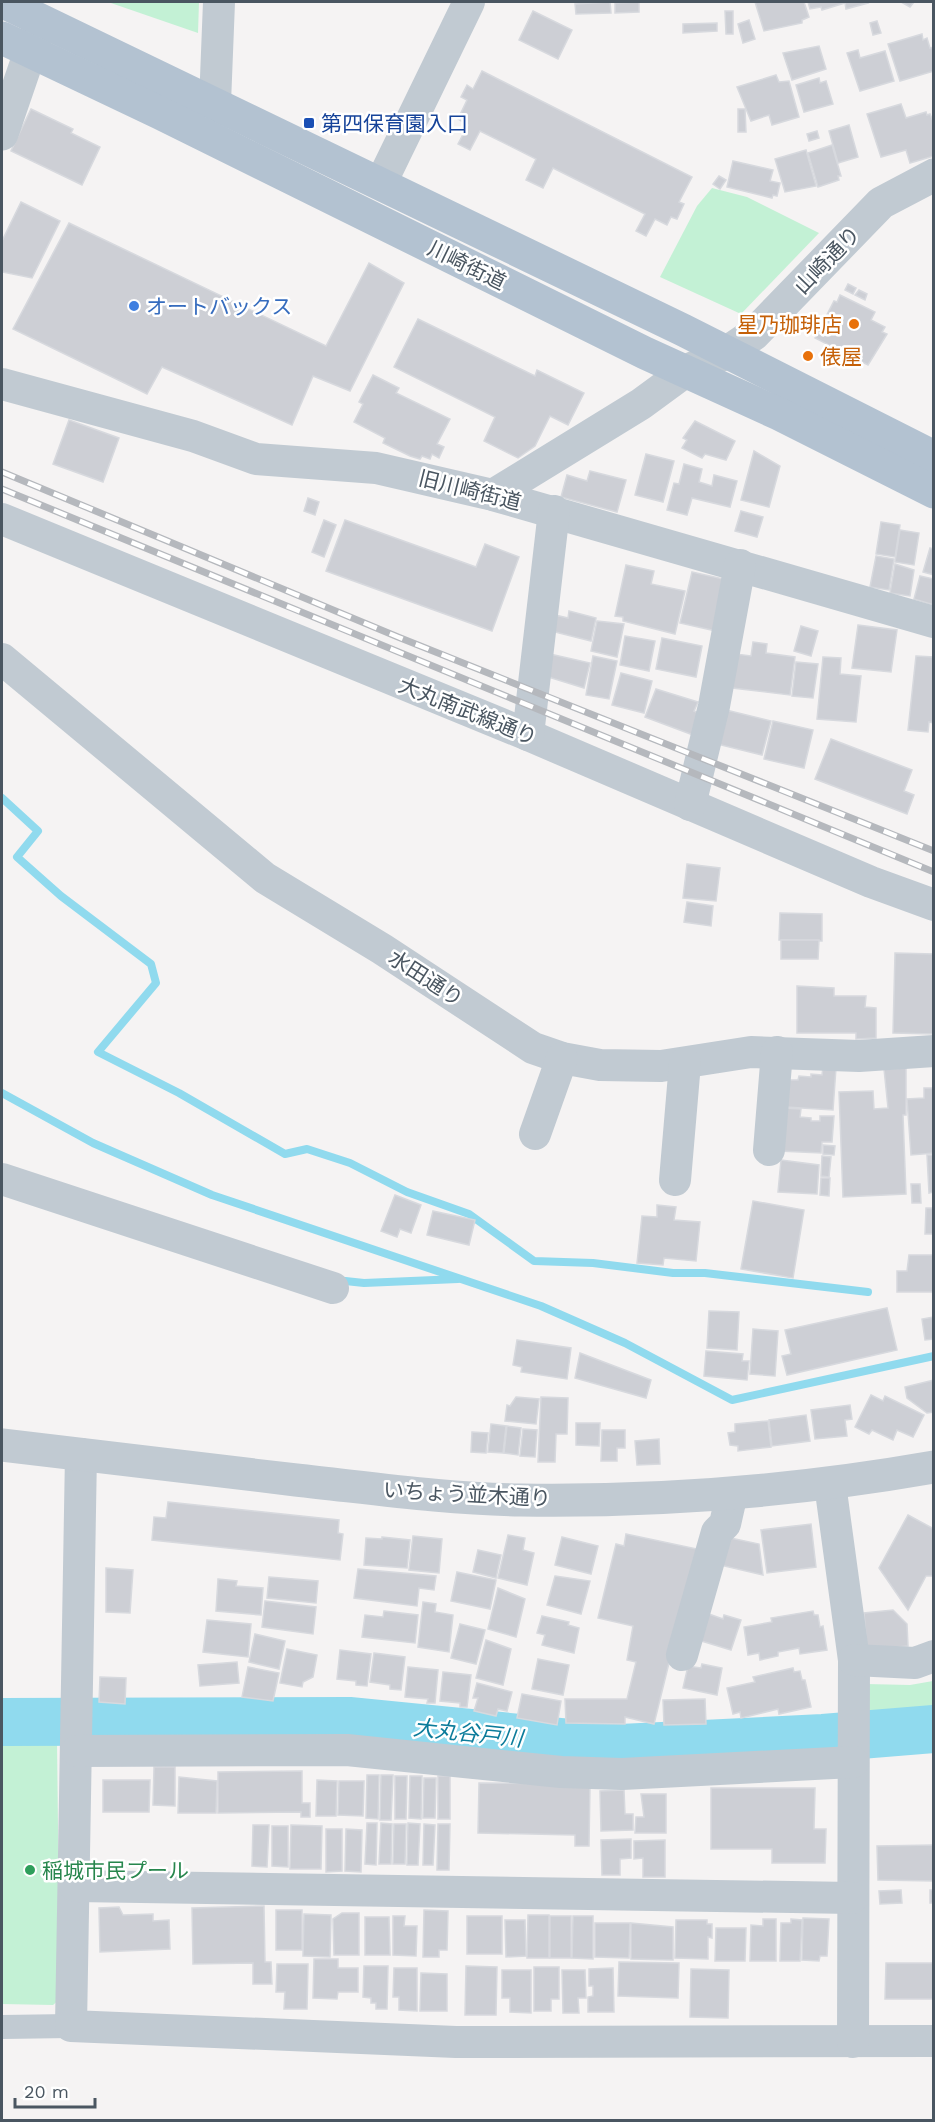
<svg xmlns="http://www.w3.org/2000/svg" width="935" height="2122" viewBox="0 0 935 2122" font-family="'Work Sans','Noto Sans JP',sans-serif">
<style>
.green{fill:#c3f1d5}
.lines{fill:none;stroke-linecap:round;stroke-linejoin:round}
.stream{stroke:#90daee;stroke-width:8}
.river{stroke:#90daee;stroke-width:48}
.building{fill:#cdcfd5;stroke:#d7d9de;stroke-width:1.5}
.pedestrian{stroke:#c1cad2;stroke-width:24}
.minor{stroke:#c1cad2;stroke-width:32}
.tertiary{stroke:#c1cad2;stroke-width:33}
.primary{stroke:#b3c2d1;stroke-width:33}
.rail-casing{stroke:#b5b8bd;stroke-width:7}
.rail{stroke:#fff;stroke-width:4.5;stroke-dasharray:14;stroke-linecap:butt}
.transit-dot{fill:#1a4fb4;stroke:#fff;stroke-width:2}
.shop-dot{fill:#3f7fe0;stroke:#fff;stroke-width:2}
.food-dot{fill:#e8710a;stroke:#fff;stroke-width:2}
.leisure-dot{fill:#2e9e5b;stroke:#fff;stroke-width:2}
.labels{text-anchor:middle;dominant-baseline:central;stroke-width:5;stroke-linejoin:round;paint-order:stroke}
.transit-label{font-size:21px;fill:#164399;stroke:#fff;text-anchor:start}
.street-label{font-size:21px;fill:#4a5661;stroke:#fff}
.shop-label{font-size:21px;fill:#366cbe;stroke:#fff;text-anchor:start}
.food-label{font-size:21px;fill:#c56008;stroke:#fff;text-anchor:end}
.leisure-label{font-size:21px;fill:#27864d;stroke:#fff;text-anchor:start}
.water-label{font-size:22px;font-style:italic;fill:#0c7c9b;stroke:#fff}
</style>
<rect width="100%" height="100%" fill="#f5f3f3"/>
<g class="green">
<path d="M108 2H199L198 33Z"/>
<path d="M712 188 747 197 819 233 741 314 660 277 697 206Z"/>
<path d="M933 1681V1719L869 1723 866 1684 910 1685Z"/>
<path d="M57 1740 60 1999 53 2005 2 2004V1741Z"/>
</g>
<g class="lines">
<g class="stream">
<path d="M2 798 38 831 17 857 61 896 151 964 156 983 98 1052 179 1093 285 1154 307 1149 350 1163 407 1192 469 1214 534 1261 593 1263 673 1273H705L868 1292"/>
<path d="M2 1093 93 1143 212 1195 541 1306 625 1343 732 1400 934 1356"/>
<path d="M336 1280 364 1283 458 1279"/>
</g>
<path class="river" d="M2 1722 349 1721 621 1748 823 1738 934 1729"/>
</g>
<g class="building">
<path d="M610 2 611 13 576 14 575 4Z"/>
<path d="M639 2V12L615 13V3Z"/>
<path d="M755 2H804L809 17 802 20V23L764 31Z"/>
<path d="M808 2H867L868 3 846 9 845 3 822 10 821 7 810 9Z"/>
<path d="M901 2H914L910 7Z"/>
<path d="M533 11 572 30 558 59 519 40Z"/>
<path d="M725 11H733V34H726Z"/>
<path d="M749 20 755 39 743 43 738 24Z"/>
<path d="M877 21 881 33 873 35 870 23Z"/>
<path d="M717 23V31L683 33V24Z"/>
<path d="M922 34 923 40 927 38 930 48 934 47V71L900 81 888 44Z"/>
<path d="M819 46 826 69 792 80 783 53Z"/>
<path d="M858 50 860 58 885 51 894 81 860 91 847 53Z"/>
<path d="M482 71 692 177 679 202 684 204 677 219 671 217 667 225 655 219 646 236 636 231 645 214 553 168 543 188 526 180 536 159 480 131 470 150 458 144 468 125 458 119 467 100 461 97 467 85 473 89Z"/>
<path d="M776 75 779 82 789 81 799 117 772 125 769 115 751 121 737 87Z"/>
<path d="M819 78 820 83 826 81 833 104 804 112 796 85Z"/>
<path d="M901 104 906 118 926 112 927 115 930 114 934 124V156L910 163 906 150 881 157 867 114Z"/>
<path d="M31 109 73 129 71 133 100 147 82 185 11 151Z"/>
<path d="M738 109H745L746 132H738Z"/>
<path d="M849 125 858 157 838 163 829 131Z"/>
<path d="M817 131 819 138 809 141 807 134Z"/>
<path d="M832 145 841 176H838L839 180 818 187 808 153Z"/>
<path d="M806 150 816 186 785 192 775 159Z"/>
<path d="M733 161 773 170 770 181 780 183 777 196 773 195 772 198 727 187Z"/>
<path d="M719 176 726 180 720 189 713 184Z"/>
<path d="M21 202 60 221 32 278 2 272V241Z"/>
<path d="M69 223 326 346 369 263 404 283 350 391 313 376 292 425 162 367 147 394 13 329Z"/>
<path d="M848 284 856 288 853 294 845 290Z"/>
<path d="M859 290 867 294 865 300 855 295Z"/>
<path d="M840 295 875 312 871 320 885 327 882 332 887 334 868 365 815 338 834 301 837 302Z"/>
<path d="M418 319 535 376 537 370 584 393 568 425 550 416 535 446 518 458 484 441 495 417 394 367Z"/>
<path d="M373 375 399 388 396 393 450 419 437 444 444 447 439 458 432 454 430 459 422 456 420 459 410 456 383 443 385 438 354 422 363 404 359 402Z"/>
<path d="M69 420 119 438 103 482 53 464Z"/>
<path d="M695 421 735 441 726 460 705 454 702 458 682 448 687 440 683 438Z"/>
<path d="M754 451 780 466 769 507 741 500Z"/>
<path d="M646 454 674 461 663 502 635 495Z"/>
<path d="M684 464 702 469 699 482 712 486 714 475 737 481 730 507 692 498 687 515 667 510 674 483 679 484Z"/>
<path d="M590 471 626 480 617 512 561 497 567 475 587 481Z"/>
<path d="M308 498 319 502 315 515 304 511Z"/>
<path d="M741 511 763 517 757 537 735 531Z"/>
<path d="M324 520 336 525 324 557 312 552Z"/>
<path d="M345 520 476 567 485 544 519 557 492 631 326 571Z"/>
<path d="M881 522 900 525 895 557 876 554Z"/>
<path d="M900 530 919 533 914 565 895 562Z"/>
<path d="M930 548 934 549V575L923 572Z"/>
<path d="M876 556 894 559 889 590 870 587Z"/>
<path d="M895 564 914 570 910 596 890 593Z"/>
<path d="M626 565 654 571 651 584 685 591 675 634 623 621V617L615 616Z"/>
<path d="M692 572 728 580 716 631 680 623Z"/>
<path d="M920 576 934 579V605L914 599Z"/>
<path d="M569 611 596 618 591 641 551 631 555 615 568 618Z"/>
<path d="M597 621 624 624 617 657 591 651Z"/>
<path d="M858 625 897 630 891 672 852 668Z"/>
<path d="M801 626 818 631 811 656 794 651Z"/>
<path d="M625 636 655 641 649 671 620 665Z"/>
<path d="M662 638 702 646 696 677 656 669Z"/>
<path d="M753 642 767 644 766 653 795 657 790 695 724 687 736 654 751 656Z"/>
<path d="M550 654 590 663 584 688 545 676Z"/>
<path d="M593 656 617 661 609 699 586 695Z"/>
<path d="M916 656 934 657V723L929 722 928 732 908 730Z"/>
<path d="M823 657 841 658 840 674 861 676 856 722 817 719Z"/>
<path d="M796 662 818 664 813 698 792 696Z"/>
<path d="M621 673 652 681 644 713 612 705Z"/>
<path d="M656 689 698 702 694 711 701 714 693 735 645 717Z"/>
<path d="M722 709 771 721 762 755 717 744Z"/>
<path d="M773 721 813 730 804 768 764 759Z"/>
<path d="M831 739 912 770 904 791 914 795 907 814 815 779Z"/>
<path d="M687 864 720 868 716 901 683 898Z"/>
<path d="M687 902 713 906 711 926 684 922Z"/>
<path d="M780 913 822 914V941L779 940Z"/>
<path d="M781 940H819L818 959H781Z"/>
<path d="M895 953 934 954V1034L893 1033Z"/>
<path d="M797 986 834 988V996H866L865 1007 876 1008V1038L856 1039V1033H797Z"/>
<path d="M823 1067 836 1068 833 1110 786 1107 789 1080H798L799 1076 811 1077V1074L822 1075Z"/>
<path d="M906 1068V1115H903L906 1194 843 1197 839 1092 873 1091 874 1109 888 1108 884 1069Z"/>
<path d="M924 1088H934V1153L911 1155 907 1099 924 1098Z"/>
<path d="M782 1108 801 1109 800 1117 811 1118V1121H820V1116H834L832 1142H822L821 1153 779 1151Z"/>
<path d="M823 1145 835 1146 834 1155 823 1154Z"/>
<path d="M927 1155H934V1192L929 1193Z"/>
<path d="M822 1156 831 1157 829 1177 821 1176Z"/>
<path d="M781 1160 819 1165 817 1194 778 1192Z"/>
<path d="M821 1178H830L829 1196 820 1195Z"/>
<path d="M911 1184H920L921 1203H912Z"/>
<path d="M395 1195 421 1205 411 1233 400 1229 397 1237 381 1231Z"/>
<path d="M753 1201 804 1210 793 1278 741 1269Z"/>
<path d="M657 1205 676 1207 674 1220 700 1222 696 1261 664 1258 663 1265 637 1263 642 1216 657 1217Z"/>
<path d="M926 1208H934V1234H925Z"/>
<path d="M433 1211 475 1220 469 1245 427 1235Z"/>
<path d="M909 1255H934V1292H897V1271H907Z"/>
<path d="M887 1308 897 1350 787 1375 782 1356 791 1354 785 1330Z"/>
<path d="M709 1311 739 1312 737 1350 707 1348Z"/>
<path d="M934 1317V1339L925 1340 922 1319Z"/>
<path d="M753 1329 778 1331 775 1376 750 1374Z"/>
<path d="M517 1340 571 1348 567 1379 521 1372 522 1367 513 1365Z"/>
<path d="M706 1351 743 1354 742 1361H749L747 1380 704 1376Z"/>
<path d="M580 1353 651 1380 646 1398 575 1378Z"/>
<path d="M934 1380V1412L927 1413 907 1398 905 1387Z"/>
<path d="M871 1395 883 1401 885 1396 924 1415 913 1437 897 1430 893 1440 872 1430 869 1434 855 1427Z"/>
<path d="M516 1397 539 1399 536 1424 505 1421 507 1405 510 1406Z"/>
<path d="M541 1397 568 1398 567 1434H556L555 1462H538Z"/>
<path d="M850 1405 852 1419 845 1420 847 1436 815 1439 811 1410Z"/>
<path d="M806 1415 810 1441 772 1446 769 1420Z"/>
<path d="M768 1421 771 1447 738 1451V1446L730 1445 728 1433 735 1432V1424Z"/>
<path d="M576 1423H600L599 1446 576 1445Z"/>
<path d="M491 1424 506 1426 503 1453 488 1452Z"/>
<path d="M507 1426 521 1428 518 1455 504 1453Z"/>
<path d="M523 1429 537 1430 535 1457 520 1456Z"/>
<path d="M602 1430H625V1448H617V1461H601Z"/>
<path d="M472 1432 488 1433 486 1453 471 1452Z"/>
<path d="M659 1439 660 1464 637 1465 635 1441Z"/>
<path d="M168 1502 339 1520 338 1533 343 1534 340 1560 152 1540 154 1517 166 1518Z"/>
<path d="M908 1515 934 1529V1576H926L908 1610 879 1568Z"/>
<path d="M811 1524 816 1567 767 1573 761 1530Z"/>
<path d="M626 1534 697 1549 654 1724 625 1717V1724L566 1723 565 1699H627L636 1662 627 1660 633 1626 598 1618 616 1544 624 1546Z"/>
<path d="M508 1535 525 1538 523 1550 534 1553 527 1585 498 1578Z"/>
<path d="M413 1536 442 1539 439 1573 409 1570Z"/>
<path d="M382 1537 410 1540 407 1568 364 1565 366 1538 382 1539Z"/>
<path d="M562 1537 598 1546 591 1574 555 1565Z"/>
<path d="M726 1537 759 1544 763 1575 720 1565Z"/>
<path d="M478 1550 501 1555 496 1578 473 1572Z"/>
<path d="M106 1568 133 1570 130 1613 106 1612Z"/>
<path d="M358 1569 436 1576 434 1590 419 1588 417 1606 354 1598Z"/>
<path d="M457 1572 496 1580 490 1609 451 1601Z"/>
<path d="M555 1576 590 1581 581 1614 547 1605Z"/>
<path d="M269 1577 318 1581 316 1603 267 1598Z"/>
<path d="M218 1579 237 1581 236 1586 263 1588 261 1615 216 1611Z"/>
<path d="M498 1588 525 1599 516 1637 488 1629Z"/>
<path d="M265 1601 316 1607 313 1634 262 1627Z"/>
<path d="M423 1602 436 1604 435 1612 453 1615 449 1652 418 1647Z"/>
<path d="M893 1610 907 1624 908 1646 867 1650 864 1613Z"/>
<path d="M384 1611 418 1615 415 1643 362 1637 365 1615 383 1617Z"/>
<path d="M813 1611 814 1615H818L820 1627 823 1626 827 1650 800 1654 799 1648 778 1652V1656L760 1660 759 1653 748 1655 744 1627 772 1622 771 1618Z"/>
<path d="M706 1613 723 1619 724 1615 741 1620 731 1650 698 1640Z"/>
<path d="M542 1616 569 1622 568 1625 579 1628 574 1653 542 1645 545 1635 537 1633Z"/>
<path d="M207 1620 251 1624 248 1657 203 1652Z"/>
<path d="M460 1624 485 1630 476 1664 451 1658Z"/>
<path d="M255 1634 285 1641 279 1669 249 1662Z"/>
<path d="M486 1640 511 1649 503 1685 476 1678Z"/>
<path d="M287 1649 317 1655 313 1677 303 1682 302 1687 280 1683Z"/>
<path d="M340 1650 371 1654 367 1686 356 1685V1681L337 1679Z"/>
<path d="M374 1653 405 1657 401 1690 390 1689V1685L370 1682Z"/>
<path d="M538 1659 569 1665 563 1695 532 1689Z"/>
<path d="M237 1662 239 1683 200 1686 198 1665Z"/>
<path d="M702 1664 722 1668 717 1695 683 1688 688 1666 701 1668Z"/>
<path d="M248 1667 279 1673 273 1701 242 1697Z"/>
<path d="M408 1667 438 1670 435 1703H427L428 1699 405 1697Z"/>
<path d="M793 1668 794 1672 800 1671 802 1680H805L811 1707 779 1714 778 1709 741 1718 740 1712 733 1714 727 1688 755 1682 753 1677Z"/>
<path d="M443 1672 471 1675 467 1707H460V1703L440 1701Z"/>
<path d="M100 1677 126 1678 125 1704 99 1702Z"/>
<path d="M477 1683 512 1692 507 1711 498 1709 496 1716 474 1711 478 1698H473Z"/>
<path d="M522 1694 561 1701 557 1725 517 1718Z"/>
<path d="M705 1699 706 1724 664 1725 663 1700Z"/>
<path d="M154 1767H175V1806L153 1805Z"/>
<path d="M302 1771V1803H310V1817H301V1812L218 1813V1772Z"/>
<path d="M367 1775H379L378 1819 366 1818Z"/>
<path d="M381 1775H393L391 1820H380Z"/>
<path d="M395 1776H407L406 1819H395Z"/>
<path d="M410 1776H422L421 1819 409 1818Z"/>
<rect x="438" y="1776" width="12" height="43"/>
<path d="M179 1777 217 1781 216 1813H178Z"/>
<path d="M424 1778H436L435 1818H423Z"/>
<path d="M103 1780H150L149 1812H103Z"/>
<path d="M317 1780 337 1781 336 1816H316Z"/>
<path d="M339 1781H364L363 1816 338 1815Z"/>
<path d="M479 1783 590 1784 589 1846H575V1835L478 1833Z"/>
<path d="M711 1788H815L814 1829H826L825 1863H772V1849H711Z"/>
<path d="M624 1790 625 1814H633V1830L601 1831 600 1791Z"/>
<path d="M641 1794H666V1833H635L636 1817H644Z"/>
<path d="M367 1823H377L376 1865 365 1864Z"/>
<path d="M381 1823 392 1824 391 1864H379Z"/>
<path d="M408 1823 420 1824 418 1865H407Z"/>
<path d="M394 1824H406L405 1864H393Z"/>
<path d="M424 1824 435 1825 433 1865H423Z"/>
<path d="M438 1824H450L449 1870H437Z"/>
<path d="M253 1825H269L267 1867 252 1866Z"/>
<path d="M291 1825 322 1826 321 1869H290Z"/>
<path d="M272 1826H288V1867L272 1866Z"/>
<path d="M326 1829H342V1871L326 1872Z"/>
<path d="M346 1829 362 1830 361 1872 345 1871Z"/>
<path d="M631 1839V1858L620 1859V1875H602L601 1840Z"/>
<path d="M665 1840V1877H643V1858L634 1859V1841Z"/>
<path d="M934 1845V1881L878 1880 877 1846Z"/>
<path d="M901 1890 902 1903 880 1904 879 1891Z"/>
<rect x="930" y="1890" width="4" height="13"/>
<path d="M264 1906 265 1962H271L272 1984H253V1963L193 1964 192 1908Z"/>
<path d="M119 1907 123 1915 153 1914V1921L169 1920 170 1949 100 1952 99 1908Z"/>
<rect x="276" y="1910" width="26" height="40"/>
<path d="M424 1910 448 1911 447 1950H439V1957H423Z"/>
<path d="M342 1913H359V1955H334L333 1919Z"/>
<path d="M304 1914 331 1915 330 1957 303 1956Z"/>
<path d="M528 1915H549V1958H527Z"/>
<path d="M393 1916H405L404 1926H417L416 1956 393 1955Z"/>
<rect x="467" y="1916" width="35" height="38"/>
<rect x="550" y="1916" width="21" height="42"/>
<path d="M573 1916H593V1959L572 1958Z"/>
<path d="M365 1917H389L390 1955H365Z"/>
<path d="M803 1918 829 1919 827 1956H820L819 1961 802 1960Z"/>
<path d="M763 1919H776V1961H750L751 1925 763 1926Z"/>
<path d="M791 1919 802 1920 800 1961H780L781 1923H791Z"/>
<path d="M505 1920H525L526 1956 506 1957Z"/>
<path d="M676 1920H707V1924H712V1938L708 1937V1959L675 1958Z"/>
<path d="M595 1923H630L629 1958 595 1957Z"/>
<path d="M631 1923 673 1927V1960L631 1959Z"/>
<path d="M716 1928H746L745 1961H715Z"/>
<path d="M314 1959H338V1968H358V1992H338L337 1999 313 1998Z"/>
<path d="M619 1962 679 1963 678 1998 618 1996Z"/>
<path d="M886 1963H934V1999H885Z"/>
<path d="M277 1964H308L307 2009H284L285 1992H276Z"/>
<path d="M364 1966H388L387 2009H376V2003H371V1998L363 1997Z"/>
<path d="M466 1966 497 1967 496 2015H465Z"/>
<path d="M534 1967H559V1999H551V2011H534Z"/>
<path d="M394 1968H417V2011L399 2010V1997H393Z"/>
<path d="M613 1968 614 2012H588V1997L593 1996V1986H589V1969Z"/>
<path d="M691 1969 729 1970 728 2018 690 2017Z"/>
<path d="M502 1970H531V2013L510 2012V1998H502Z"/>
<path d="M562 1970H585L586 1998H578L579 2013H563Z"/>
<path d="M421 1973 447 1974V2011H420Z"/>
</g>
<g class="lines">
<path class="pedestrian" d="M2 2027 71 2026"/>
<g class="minor">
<path d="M215 103 219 2"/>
<path d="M381 183 469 2"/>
<path d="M2 384 193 436 256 459 376 468 493 495 934 622"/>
<path d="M493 495 641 404 686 371"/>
<path d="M2 519 528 735 871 882 934 905"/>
<path d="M2 659 265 878 382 949 533 1048 562 1058 600 1065 661 1066 751 1052 859 1056 934 1051"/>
<path d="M528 735 554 511"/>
<path d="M690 805 714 706 740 565"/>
<path d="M535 1134 562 1058"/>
<path d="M769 1150 777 1052"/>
<path d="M2 1179 333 1288"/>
<path d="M675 1180 685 1063"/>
<path d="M81 1454 71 2026 456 2042 934 2041"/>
<path d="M830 1484 854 1660 853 2042"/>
<path d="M682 1655 717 1532 725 1524 732 1493"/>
<path d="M854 1660 915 1663 934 1656"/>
<path d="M77 1751 347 1750 561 1772 622 1774 853 1762"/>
<path d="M75 1886 852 1898"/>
</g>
<g class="tertiary">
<path d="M2 134 39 26"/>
<path d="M686 371 726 353 754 334 881 203 934 175"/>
<path d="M2 1445C100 1456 198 1468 296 1480 371 1488 446 1499 521 1500 659 1502 797 1491 934 1467"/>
</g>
<g class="primary">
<path d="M3 2 683 330 934 457"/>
<path d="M2 38 160 113 645 353 779 414 934 492"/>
</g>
<g class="rail-casing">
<g id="rail">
<path d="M2 472 398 637 934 851"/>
<path d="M2 489 934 872"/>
</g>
</g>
<use href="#rail" class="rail"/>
</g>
<rect class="transit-dot" x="303" y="117" width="12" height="12" rx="3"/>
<circle class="shop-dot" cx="134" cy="306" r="6"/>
<g class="food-dot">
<circle cx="854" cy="324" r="6"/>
<circle cx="808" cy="356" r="6"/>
</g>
<circle class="leisure-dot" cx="30" cy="1870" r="6"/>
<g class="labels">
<g class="transit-label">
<text x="321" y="123">第四保育園入口</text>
</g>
<g class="street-label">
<text transform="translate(827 260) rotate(-46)">山崎通り</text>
<text transform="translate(467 265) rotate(26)">川崎街道</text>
<text transform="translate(470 490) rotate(14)">旧川崎街道</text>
<text transform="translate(468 711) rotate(22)">大丸南武線通り</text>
<text transform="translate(426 978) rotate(33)">水田通り</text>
<text transform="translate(467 1494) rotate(3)">いちょう並木通り</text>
</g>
<g class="shop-label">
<text x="146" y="306">オートバックス</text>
</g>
<g class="food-label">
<text x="842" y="324">星乃珈琲店</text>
<text x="820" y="356" text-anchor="start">俵屋</text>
</g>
<g class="leisure-label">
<text x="42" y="1870">稲城市民プール</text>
</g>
<g class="water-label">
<text transform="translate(468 1733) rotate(6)">大丸谷戸川</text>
</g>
</g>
<rect width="935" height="2122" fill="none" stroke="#4a5661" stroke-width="6"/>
<path d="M15 2098v9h80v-9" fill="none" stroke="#4a5661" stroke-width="3"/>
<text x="24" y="2098" font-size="18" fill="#4a5661" stroke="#ffffff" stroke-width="4.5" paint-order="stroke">20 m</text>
</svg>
